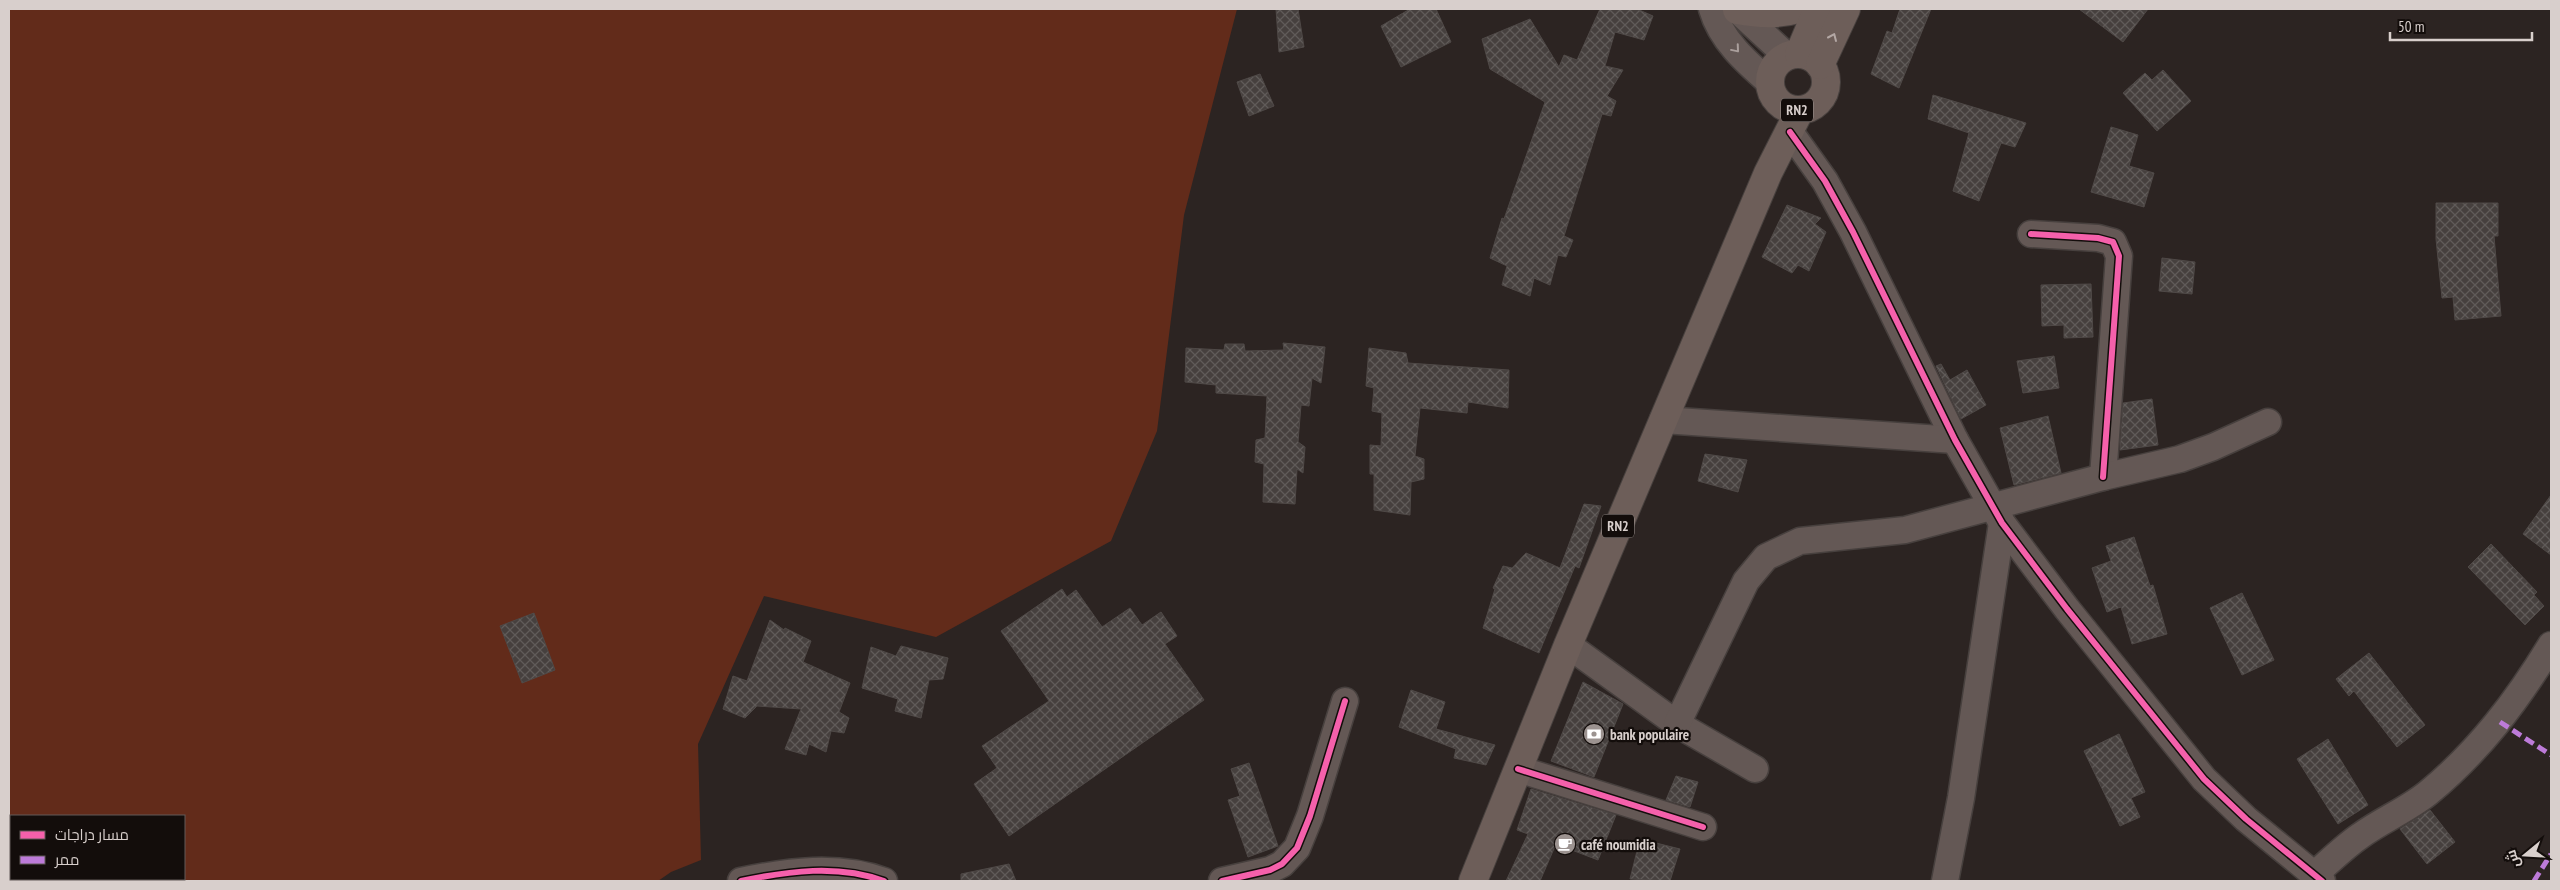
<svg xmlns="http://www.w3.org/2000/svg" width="2560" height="890" viewBox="0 0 2560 890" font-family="'PT Sans Narrow',Cairo,sans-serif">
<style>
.grass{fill:#622b1a}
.building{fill:url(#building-cross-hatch);stroke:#4f4947}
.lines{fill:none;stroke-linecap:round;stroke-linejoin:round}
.minor-casing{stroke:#47403e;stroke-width:29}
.highway-casing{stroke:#47403e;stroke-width:30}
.minor{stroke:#645855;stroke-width:26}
.highway{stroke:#6d5e59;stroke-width:28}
.quiet{stroke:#bd7bd9;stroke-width:5;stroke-dasharray:10 5;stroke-linecap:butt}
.cycleway-casing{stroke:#130d0b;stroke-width:9}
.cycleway{stroke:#f560ab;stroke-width:6}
.oneway{stroke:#b3a7a4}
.oneway2{stroke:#aa9f9c}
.labels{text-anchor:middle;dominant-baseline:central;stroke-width:4.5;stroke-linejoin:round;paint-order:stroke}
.shield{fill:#130d0b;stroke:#9d9592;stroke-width:1}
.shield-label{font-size:14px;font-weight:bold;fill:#d8cfcc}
.poi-label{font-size:15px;font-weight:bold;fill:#d8cfcc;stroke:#130d0b;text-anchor:start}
</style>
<defs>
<pattern id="building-cross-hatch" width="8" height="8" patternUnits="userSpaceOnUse" patternTransform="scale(1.25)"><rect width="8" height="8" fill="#46403e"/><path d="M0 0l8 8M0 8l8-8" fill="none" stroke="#605b59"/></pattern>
</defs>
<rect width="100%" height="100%" fill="#2c2422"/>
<path class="grass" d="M9 9H1237L1184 215 1157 431 1111 541 936 637 764 596 698 744 701 860 671 872 658 881H159L153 879H184V816H9Z"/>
<g class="building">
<path d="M1276 9H1298L1304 47 1279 52Z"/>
<path d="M1410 9H1436L1451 42 1401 67 1381 26Z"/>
<path d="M1600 9H1637L1653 16 1644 40 1615 32 1605 66 1623 70 1607 96 1616 101 1611 116 1602 114 1564 236 1573 240 1566 257 1558 255 1550 285 1534 278 1530 296 1502 285 1507 266 1490 258 1502 218 1504 219 1545 102 1490 69 1482 39 1530 19 1559 67 1564 55 1577 60Z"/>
<path d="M1900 9H1931L1899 88 1871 74 1887 31 1892 33Z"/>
<path d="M2079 9H2148L2123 42Z"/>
<path d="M2163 70 2191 101 2157 131 2123 93 2145 73 2152 80Z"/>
<path d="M1260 74 1274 106 1249 116 1237 82Z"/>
<path d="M1933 95 2026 123 2015 147 2001 143 1979 201 1953 191 1969 133 1928 119Z"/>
<path d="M2111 127 2138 135 2129 166 2154 173 2144 207 2091 192Z"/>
<path d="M2436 203H2498V236H2494L2501 316 2455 320 2453 297 2442 298 2436 239Z"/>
<path d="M1787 205 1821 218 1815 224 1826 232 1809 271 1798 265 1792 273 1762 257Z"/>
<path d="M2162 258 2195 262 2192 294 2159 291Z"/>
<path d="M2091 284 2093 337 2064 338V325L2042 326 2041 285Z"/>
<path d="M1283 343 1325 347 1321 383 1312 378 1309 406 1301 405 1298 442 1305 447 1303 473 1297 469 1295 504 1263 502 1264 464 1255 462 1256 440 1265 438 1267 396 1216 393V385L1185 382 1186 348 1224 350 1225 344H1244L1245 351 1284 350Z"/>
<path d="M1369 348 1406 353 1408 363 1509 370 1508 408 1468 402 1467 413 1420 408 1415 456 1424 459V479L1411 482 1410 515 1374 510V474H1370V445L1381 446 1382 413 1372 411 1374 388 1366 386Z"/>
<path d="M2054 356 2059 388 2023 393 2017 361Z"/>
<path d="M1941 364 1950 380 1967 370 1986 405 1961 419 1936 366Z"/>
<path d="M2152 399 2158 445 2120 450 2123 403Z"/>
<path d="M2048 416 2061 473 2014 485 2000 428Z"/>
<path d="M1705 454 1747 460 1738 492 1698 481Z"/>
<path d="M2551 495V555L2523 534Z"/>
<path d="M1584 504 1601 506 1579 568 1575 566 1539 653 1483 628 1495 589 1493 588 1503 566 1512 568 1526 553 1560 568Z"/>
<path d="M2134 537 2150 586 2153 585 2167 634 2132 644 2121 607 2107 612 2092 568 2111 561 2106 546Z"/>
<path d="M2491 544 2537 592 2534 595 2544 606 2525 625 2468 567Z"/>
<path d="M1062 589 1067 597 1076 590 1102 627 1130 608 1142 625 1161 612 1177 636 1165 644 1204 700 1009 836 974 784 997 768 982 746 1049 701 1001 631Z"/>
<path d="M2242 593 2274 660 2242 675 2210 608Z"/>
<path d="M534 613 555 670 522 683 500 626Z"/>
<path d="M770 620 784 630 785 628 811 641 803 662 850 683 839 712 849 718 844 733 831 731 826 752 809 744 806 755 785 749 801 709 757 706 745 718 723 709 733 676 747 681Z"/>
<path d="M901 646 948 658 943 679 929 680 921 718 895 711 898 699 862 688 871 647 896 656Z"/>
<path d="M2369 653 2425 725 2397 747 2354 691 2349 696 2336 679Z"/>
<path d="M1583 682 1623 704 1594 777 1551 761Z"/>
<path d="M1411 690 1445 702 1436 729 1495 745 1486 765 1454 758 1456 749 1399 727Z"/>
<path d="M2119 734 2145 792 2131 798 2140 817 2120 826 2084 751Z"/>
<path d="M2328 739 2368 805 2338 824 2297 759Z"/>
<path d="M1249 763 1278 846 1248 857 1228 800 1240 796 1231 769Z"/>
<path d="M1676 776 1698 782 1690 807 1666 800Z"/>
<path d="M1531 789 1616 815 1598 860 1556 844 1540 881H1506L1528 834 1517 830Z"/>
<path d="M2430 810 2455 842 2427 864 2400 829Z"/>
<path d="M1640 839 1680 849 1670 881 1630 879Z"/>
<path d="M1009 864 1016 881H961V874Z"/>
</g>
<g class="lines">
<g class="minor-casing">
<g id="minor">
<path d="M1712 9C1721 40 1746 62 1769 82"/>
<path d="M1736 9 1787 56"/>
<path d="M1790 132 1825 181 1853 232 1955 440 2002 523 2067 609 2204 779 2246 819 2322 881"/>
<path d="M2031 234 2098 238 2113 242 2119 256 2103 477"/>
<path d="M1663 420 1955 440"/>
<path d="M1568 645 1677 724 1755 769"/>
<path d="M1677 724 1746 581 1766 557 1800 541 1905 530 2103 477 2180 459 2213 447 2268 422"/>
<path d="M1518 769 1703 827"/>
<path d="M9 842 11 843"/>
<path d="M2314 875C2329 862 2344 847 2360 836 2382 820 2407 810 2428 793 2479 751 2517 701 2551 645"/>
<path d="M98 879 105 881"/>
<path d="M741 881C788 871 838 864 884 881"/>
<path d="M1222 881 1270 870 1282 864 1297 848 1310 816 1345 701"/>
<path d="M1945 881 1961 798 2002 523"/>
</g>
</g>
<g class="highway-casing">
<g id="highway">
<path d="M1737 10C1759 14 1777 15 1798 9"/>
<circle cx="1798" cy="82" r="28"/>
<path d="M1799 54 1818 9"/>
<path d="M1820 65 1846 9"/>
<path d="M1473 881 1568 645 1768 173 1800 110"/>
</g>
</g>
<use href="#minor" class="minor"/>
<use href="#highway" class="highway"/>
<g class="quiet">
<path d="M2500 722 2551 755"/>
<path d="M2534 881 2551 854"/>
</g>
<g class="cycleway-casing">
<g id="cycleway">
<path d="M1790 132 1825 181 1853 232 1955 440 2002 523 2067 609 2204 779 2246 819 2322 881"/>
<path d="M2031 234 2098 238 2113 242 2119 256 2103 477"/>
<path d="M1518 769 1703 827"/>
<path d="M741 881C788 871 838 864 884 881"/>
<path d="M1222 881 1270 870 1282 864 1297 848 1310 816 1345 701"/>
</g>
</g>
<use href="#cycleway" class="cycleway"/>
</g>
<defs><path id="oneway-chevron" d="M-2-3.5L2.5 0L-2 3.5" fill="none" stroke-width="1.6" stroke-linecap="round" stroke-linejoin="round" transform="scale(1.25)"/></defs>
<use class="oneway" href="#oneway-chevron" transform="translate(1833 37) rotate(-66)"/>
<use class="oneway2" href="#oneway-chevron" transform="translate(1736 49) rotate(50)"/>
<defs>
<g id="bank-disc" transform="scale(1.125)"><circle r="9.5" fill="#9c9390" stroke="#130d0b"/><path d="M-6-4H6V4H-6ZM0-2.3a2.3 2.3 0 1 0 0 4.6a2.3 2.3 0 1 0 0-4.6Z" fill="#fff"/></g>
<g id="cafe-disc" transform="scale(1.125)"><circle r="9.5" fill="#9c9390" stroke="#130d0b"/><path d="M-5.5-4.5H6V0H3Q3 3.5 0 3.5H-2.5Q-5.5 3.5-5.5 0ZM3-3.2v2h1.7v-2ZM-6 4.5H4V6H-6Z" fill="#fff"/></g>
</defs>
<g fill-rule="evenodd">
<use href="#bank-disc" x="1594" y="734"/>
<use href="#cafe-disc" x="1565" y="844"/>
</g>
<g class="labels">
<g class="shield">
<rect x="1781" y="98.5" width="32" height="23" rx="4"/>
<rect x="1602" y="514.5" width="32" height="23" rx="4"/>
</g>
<g class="shield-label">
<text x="1797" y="110">RN2</text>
<text x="1618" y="526">RN2</text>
</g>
<g class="poi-label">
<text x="1610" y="734">bank populaire</text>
<text x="1581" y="844">café noumidia</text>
</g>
</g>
<rect width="2560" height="890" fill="none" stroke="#d8cfcc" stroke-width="20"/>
<rect x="10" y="815" width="175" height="65" fill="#130d0b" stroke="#625b58"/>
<rect x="20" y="831" width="25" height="8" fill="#f560ab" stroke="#625b58"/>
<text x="55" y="840" font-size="15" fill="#d8cfcc">مسار دراجات</text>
<rect x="20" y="856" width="25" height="8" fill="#bd7bd9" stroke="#625b58"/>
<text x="55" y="865" font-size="15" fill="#d8cfcc">ممر</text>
<g transform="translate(2525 855) rotate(252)" stroke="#130d0b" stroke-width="4" paint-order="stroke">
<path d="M0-4L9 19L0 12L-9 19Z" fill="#d8cfcc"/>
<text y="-8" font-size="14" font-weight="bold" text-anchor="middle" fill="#d8cfcc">ش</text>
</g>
<path d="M2390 32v8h142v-8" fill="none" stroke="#d8cfcc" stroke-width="2.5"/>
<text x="2398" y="32" font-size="15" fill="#d8cfcc" stroke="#130d0b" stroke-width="4" paint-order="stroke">50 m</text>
</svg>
